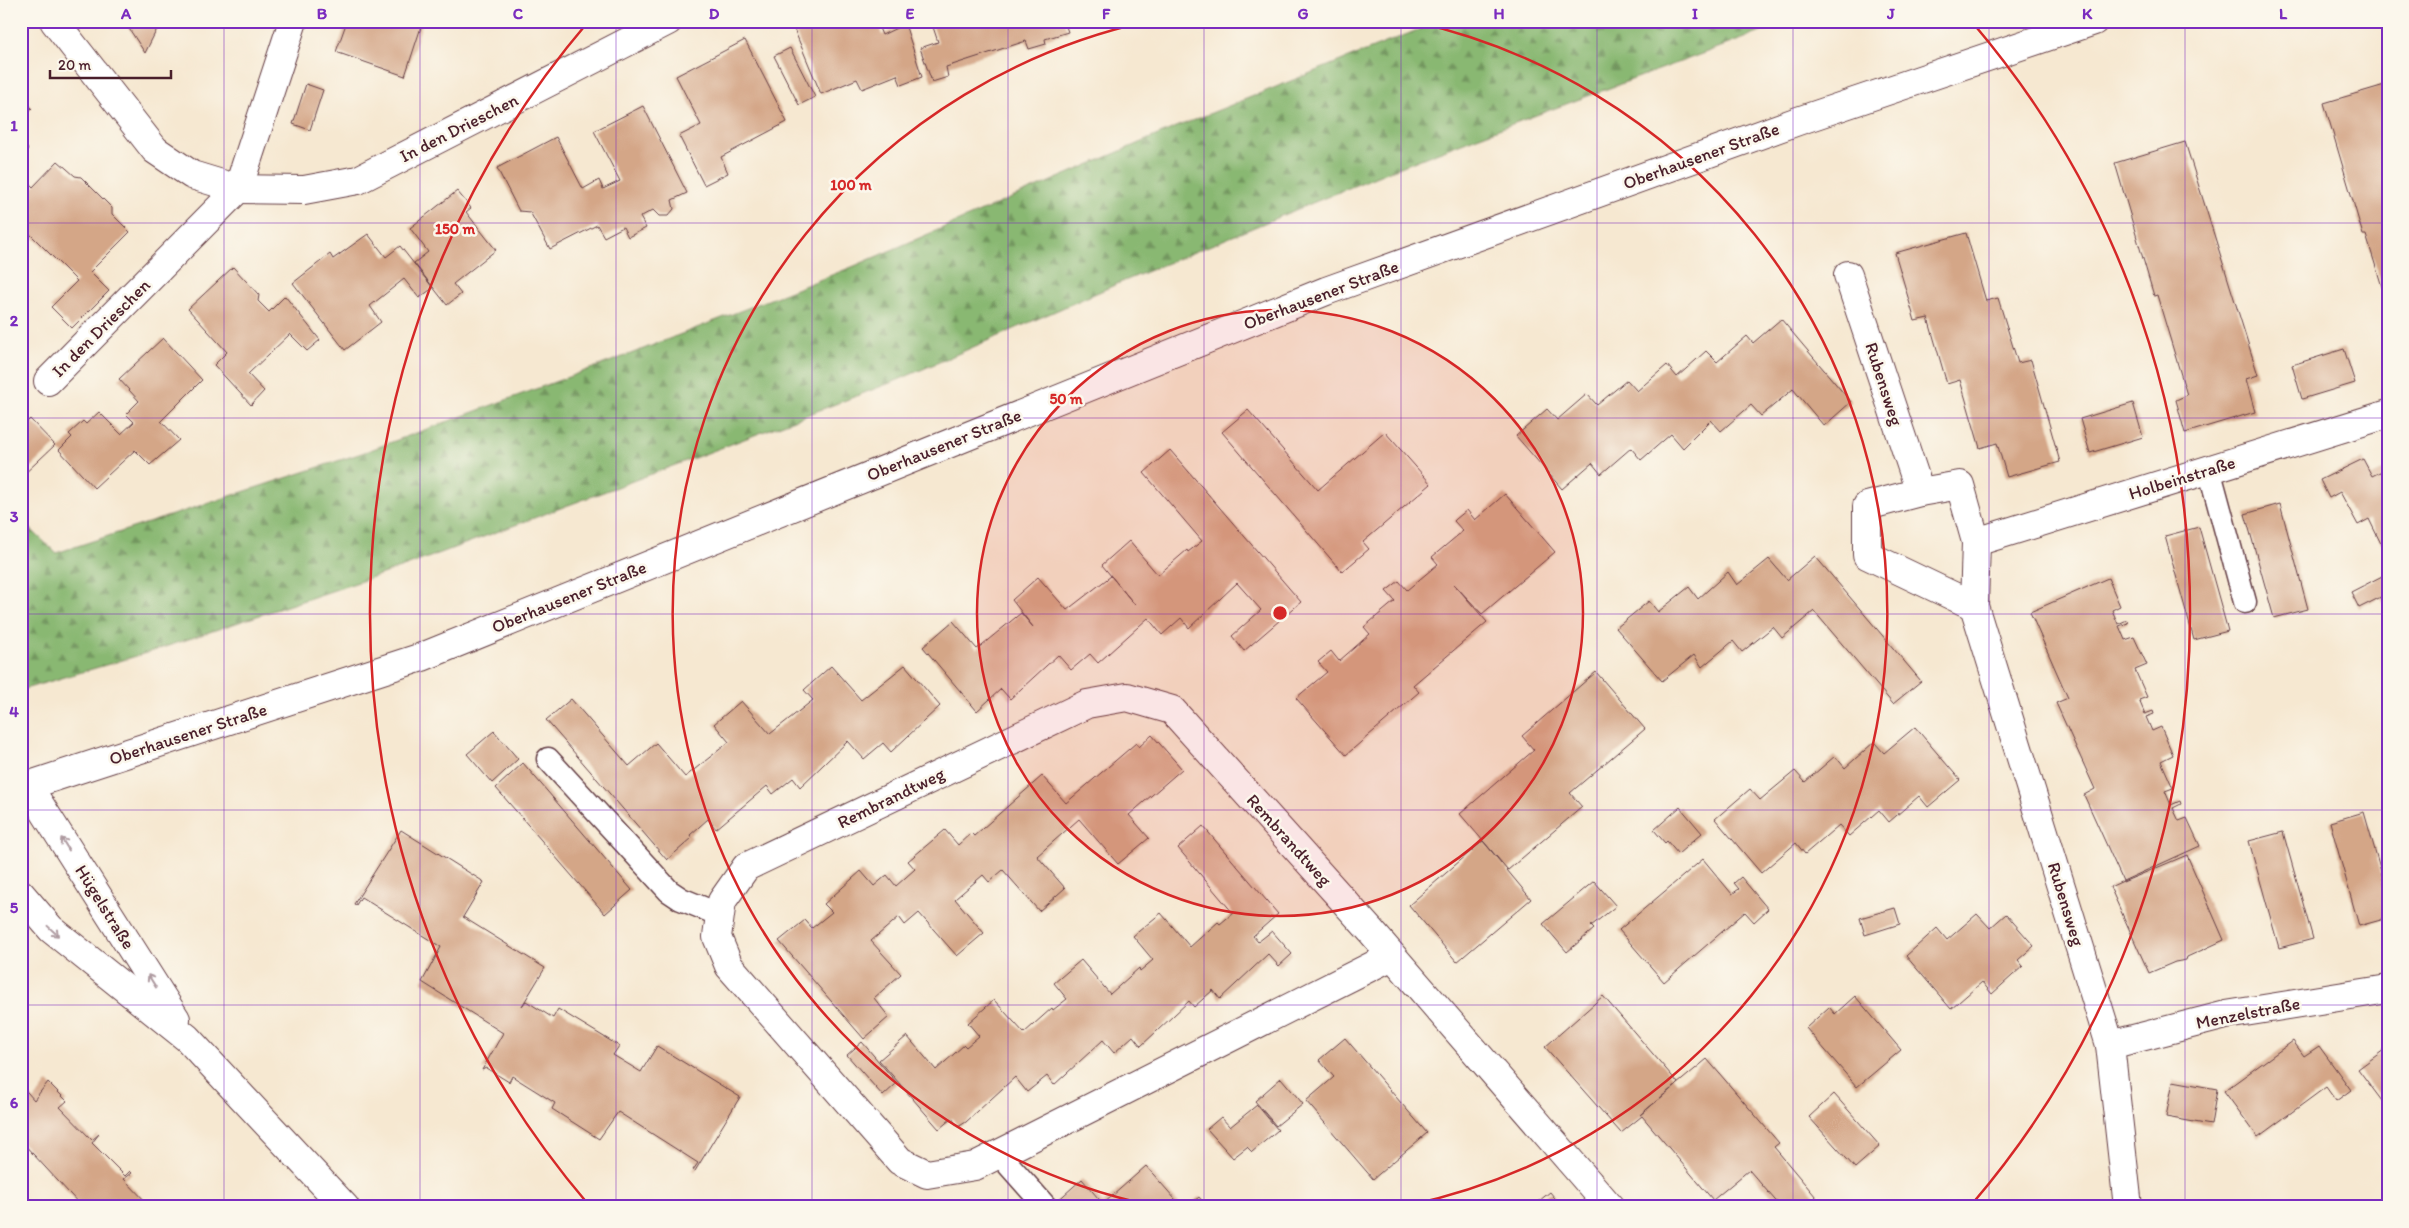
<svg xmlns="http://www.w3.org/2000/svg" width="2409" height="1228" viewBox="0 0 2409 1228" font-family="Itim,sans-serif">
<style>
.forest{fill:url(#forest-firs);stroke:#6a6c4e}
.building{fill:#d4a687}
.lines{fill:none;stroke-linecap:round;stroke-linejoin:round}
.lane-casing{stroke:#643d44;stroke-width:25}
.street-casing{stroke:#643d44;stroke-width:30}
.secondary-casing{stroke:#643d44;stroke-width:30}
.lane{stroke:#fff;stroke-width:22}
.street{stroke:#fff;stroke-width:28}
.secondary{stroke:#fff;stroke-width:28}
.oneway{stroke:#ae9aa0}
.grid{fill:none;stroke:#7b2cbf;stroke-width:1;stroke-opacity:0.55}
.ring{fill:none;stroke:#d62828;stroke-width:2.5}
.labels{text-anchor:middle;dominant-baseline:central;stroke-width:5;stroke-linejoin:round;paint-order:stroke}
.street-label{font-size:18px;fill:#4a1f2b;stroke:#fbf7ec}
.centre{fill:#d62828;stroke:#fbf7ec;stroke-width:2.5}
.ring-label{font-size:15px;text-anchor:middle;font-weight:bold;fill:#d62828;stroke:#fbf7ec;stroke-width:5;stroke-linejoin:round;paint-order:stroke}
.neatline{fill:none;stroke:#7b2cbf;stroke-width:2}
.grid-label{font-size:16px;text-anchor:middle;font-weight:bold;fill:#7b2cbf}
</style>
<defs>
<pattern id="forest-firs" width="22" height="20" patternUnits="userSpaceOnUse" patternTransform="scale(1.25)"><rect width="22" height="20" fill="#89b872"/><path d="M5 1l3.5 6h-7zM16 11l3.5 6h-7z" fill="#72955e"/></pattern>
</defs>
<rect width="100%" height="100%" fill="#fbf7ec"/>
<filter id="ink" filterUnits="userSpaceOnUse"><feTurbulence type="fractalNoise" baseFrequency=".02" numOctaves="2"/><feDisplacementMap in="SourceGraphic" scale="10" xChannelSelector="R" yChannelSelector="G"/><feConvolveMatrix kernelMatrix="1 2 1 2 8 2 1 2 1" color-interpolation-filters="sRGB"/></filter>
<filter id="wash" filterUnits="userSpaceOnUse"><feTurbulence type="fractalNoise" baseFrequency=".0096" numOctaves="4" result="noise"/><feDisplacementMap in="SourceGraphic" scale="20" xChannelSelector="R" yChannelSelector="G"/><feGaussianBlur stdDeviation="1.12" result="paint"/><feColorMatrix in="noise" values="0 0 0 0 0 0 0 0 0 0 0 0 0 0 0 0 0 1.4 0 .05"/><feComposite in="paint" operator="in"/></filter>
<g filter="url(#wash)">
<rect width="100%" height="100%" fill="#f6e8d1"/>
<path class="forest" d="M1440 21H1791L1477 137 1380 175 1117 284 898 380 726 446 406 566 150 652 21 690V520L56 553 362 453 628 355 852 267 1174 128Z"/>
<g id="blocks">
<g class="building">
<path d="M127 21H161L145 53 126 24Z"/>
<path d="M347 21H423L405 76 336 52Z"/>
<path d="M812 21H876L882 35 905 24 922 77 901 85 897 75 862 89 857 79 821 94 794 29Z"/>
<path d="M931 21H1064L1068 32 1045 39 1046 44 1029 49 1026 41 946 67 948 77 932 82 920 48 938 42Z"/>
<path d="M745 40 787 122 721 157 728 173 704 185 679 136 701 125 676 76Z"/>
<path d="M790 48 815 97 799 105 774 56Z"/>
<path d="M306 84 323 90 310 130 293 124Z"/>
<path d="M2388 84V303H2387L2366 235H2363L2324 103Z"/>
<path d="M21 97 32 108 21 119Z"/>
<path d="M643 106 687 193 672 200 674 209 668 216H659L653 210 640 217 646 228 628 237 623 227 604 237 597 225 550 249 530 212 519 211 497 168 556 137 583 189 599 180 603 189 620 181 594 131Z"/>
<path d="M21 142 28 149 21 156Z"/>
<path d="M2185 142 2258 375 2246 379 2255 412 2185 433 2176 400 2187 395 2157 295 2154 296 2115 163Z"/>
<path d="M58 161 75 176 81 177 112 208V214L130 232 90 272 109 291 72 328 51 307 77 281 21 225V175L33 187Z"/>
<path d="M457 191 471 208 466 212 496 250 453 284 461 294 447 305 414 263 428 252 410 228Z"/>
<path d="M1966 233 1986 301 1998 298 2018 363 2031 360 2060 462 2007 477 1997 443 1980 448 1960 380 1947 384 1928 318 1915 321 1895 253Z"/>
<path d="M368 234 386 257 400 246 433 288 419 298 404 279 370 306 381 322 345 350 293 283 330 254 333 259Z"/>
<path d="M233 267 259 295 258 301 269 312 285 296 320 340 307 351 290 334 248 374 264 391 251 405 214 365 227 352 188 309Z"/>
<path d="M1781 319 1851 402 1824 426 1793 389 1761 416 1751 405 1721 431 1711 420 1683 448 1671 434 1641 460 1631 448 1601 474 1592 463 1562 489 1516 436 1547 409 1557 420 1587 394 1597 405 1627 380 1637 391 1667 365 1677 377 1706 351 1717 362 1747 336 1753 343Z"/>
<path d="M163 338 202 380 161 421 179 440 150 465 135 450 94 488 59 450 72 437 69 434 83 421 86 424 99 412 121 434 134 422 126 414 139 401 119 379Z"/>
<path d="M2344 349 2355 383 2302 399 2292 365Z"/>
<path d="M2133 403 2143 437 2090 453 2080 419Z"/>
<path d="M1248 410 1318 490 1385 432 1431 484 1363 542 1369 549 1342 572 1222 432Z"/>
<path d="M30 419 55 445 21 477V428Z"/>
<path d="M1170 450 1301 602 1244 651 1232 636 1261 610 1237 583 1189 628 1181 618 1162 635 1148 618 1098 663 1090 654 1071 670 1058 655 1010 699 1001 689 977 711 923 647 953 621 977 649 1021 613 1033 627 1012 600 1038 577 1067 610 1111 576 1135 605 1102 565 1129 541 1158 575 1187 550 1188 552 1202 541 1144 473Z"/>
<path d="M2363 459 2372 476 2388 468V553L2386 554 2369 519 2358 525 2340 492 2329 498 2320 480Z"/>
<path d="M1505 494 1555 552 1482 614 1454 584 1487 622 1413 685 1419 692 1346 755 1296 698 1327 672 1318 662 1331 651 1339 661 1370 634 1364 627 1395 601 1386 591 1399 581 1407 590 1438 564 1432 557 1463 531 1454 521 1456 519 1467 510 1475 520Z"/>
<path d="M2280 504 2308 609 2274 618 2245 514Z"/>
<path d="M2199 527 2228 631 2194 640 2165 536Z"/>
<path d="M1815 556 1921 681 1893 704 1814 611 1782 638 1773 627 1742 652 1733 641 1702 667 1694 655 1662 681 1616 628 1649 601 1658 612 1689 587 1698 599 1728 572 1737 585 1769 559 1787 580Z"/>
<path d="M2388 573V612L2381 597 2359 608 2351 592Z"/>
<path d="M2108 578 2120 606 2112 610 2118 624 2127 620 2128 623 2119 626 2125 640 2134 637 2147 665 2135 670 2147 697 2139 700 2145 714 2153 711 2154 714 2146 717 2152 731 2161 727 2173 755 2161 761 2173 788 2165 791 2171 805 2180 801 2181 804 2173 808 2179 821 2187 818 2200 846 2123 881V882L2187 855 2224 940 2187 957 2186 960 2175 962 2149 973 2110 887 2123 881 2084 795 2095 789 2056 703 2068 698 2030 612Z"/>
<path d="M905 665 940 706 891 752 883 743 864 759 848 741 800 787 793 778 773 794 767 786 716 829 708 819 690 835 692 838 667 860 546 720 571 699 629 766 656 743 685 777 729 742 714 724 741 701 770 734 813 700 804 690 831 666 861 700Z"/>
<path d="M1596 672 1645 729 1570 793 1582 807 1508 870 1460 814 1534 750 1522 736Z"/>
<path d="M1915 727 1960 780 1928 807 1919 796 1889 822 1879 810 1849 836 1839 825 1805 854 1796 843 1761 873 1715 819 1750 789 1760 800 1795 771 1805 782 1835 756 1845 768 1874 742 1884 753Z"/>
<path d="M494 731 518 759 492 783 467 754Z"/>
<path d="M1152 735 1182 769 1129 815 1149 838 1118 864 1079 819 1037 856 1065 888 1039 911 1003 870 989 882 983 875 955 899 984 933 957 956 919 913 905 925 899 917 871 941 901 974 874 998 889 1017 864 1039 779 941 805 920 812 928 832 912 824 904 861 871 874 886 887 875 896 886 915 869 908 861 945 830 958 845 971 833 974 836 1042 776 1066 803 1136 743 1139 747Z"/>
<path d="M523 763 632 890 605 914 496 788Z"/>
<path d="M1680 807 1702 833 1678 854 1667 841 1665 843 1654 830Z"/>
<path d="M2364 812 2388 896V918L2359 926 2330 822Z"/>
<path d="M1203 826 1278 914 1253 936 1258 942 1272 931 1292 954 1279 966 1268 954 1220 999 1213 990 1194 1007 1189 1001 1141 1046 1133 1036 1114 1053 1103 1040 1054 1085 1047 1076 1027 1092 1015 1077 966 1122 958 1127 952 1118 939 1129 879 1060 907 1036 936 1070 964 1045 966 1047 979 1036 968 1023 994 1000 1024 1033 1052 1008 1053 1010 1067 999 1054 983 1081 960 1110 994 1139 968 1140 971 1153 960 1133 936 1161 913 1190 947 1218 922 1220 924 1233 913 1178 848Z"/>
<path d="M401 830 484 882 463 917 545 968 522 1006 526 1001 553 1018 558 1009 619 1046 613 1055 641 1072 657 1046 740 1097 695 1171 693 1170 698 1163 618 1112 599 1139 552 1109 555 1103 512 1076 509 1082 486 1068 482 1070 503 1033 422 982 441 947 361 897 356 905 354 904Z"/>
<path d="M2283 832 2313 939 2279 948 2249 841Z"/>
<path d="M1483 841 1531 899 1457 962 1409 905Z"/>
<path d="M1703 859 1732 894 1739 889 1734 883 1741 877 1768 909 1754 922 1745 912 1664 982 1619 930Z"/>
<path d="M1594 881 1616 906 1591 926 1594 929 1567 952 1543 924Z"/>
<path d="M1895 908 1900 924 1865 935 1860 918Z"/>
<path d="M1977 914 1990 928 2006 914 2034 946 2018 960 2023 966 1992 994 1982 982 1951 1009 1906 956 1937 928 1947 940Z"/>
<path d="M1603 996 1678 1083 1640 1115 1707 1059 1779 1143 1774 1147 1821 1203 1817 1207H1781L1749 1170 1713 1200 1642 1116 1621 1133 1545 1047Z"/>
<path d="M1855 996 1901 1050 1857 1087 1806 1028 1829 1007 1835 1014Z"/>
<path d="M1345 1038 1427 1133 1373 1179 1306 1101 1334 1077 1319 1060Z"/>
<path d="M2293 1041 2304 1056 2319 1046 2351 1090 2336 1101 2326 1087 2258 1137 2224 1091Z"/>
<path d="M862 1042 897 1083 883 1096 847 1055Z"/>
<path d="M2388 1047V1109L2358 1069Z"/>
<path d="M1281 1078 1303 1104 1276 1126 1255 1101Z"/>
<path d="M2173 1081 2217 1089 2211 1125 2166 1117Z"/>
<path d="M48 1082 67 1101 60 1107 92 1140 99 1134 92 1143 125 1176 130 1171 132 1173 124 1179 151 1207H82L21 1141V1085L34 1100Z"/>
<path d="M1834 1094 1880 1146 1855 1168 1809 1117Z"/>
<path d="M1257 1105 1278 1130 1252 1152 1247 1147 1233 1158 1207 1129 1221 1117 1230 1127Z"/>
<path d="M1146 1166 1182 1207H1058L1055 1203 1082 1179 1103 1204Z"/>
<path d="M1550 1192 1562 1207H1535L1534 1205Z"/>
<path d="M1199 1197 1203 1202 1205 1200 1211 1207H1187Z"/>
<path d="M169 1202 174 1207H164Z"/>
</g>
</g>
</g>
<g filter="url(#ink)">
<use href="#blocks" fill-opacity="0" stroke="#643d44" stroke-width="1"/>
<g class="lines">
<g class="lane-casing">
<g id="lane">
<path d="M2209 469 2245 602"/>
<path d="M548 759 669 891 681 899 720 915"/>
<path d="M999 1154 1046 1207"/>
</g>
</g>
<g class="street-casing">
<g id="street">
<path d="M54 21 155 150 192 175 238 189 304 190 358 180 668 21"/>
<path d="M1848 275 1920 492 1960 485 1976 542 1974 606 2110 1045 2128 1207"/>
<path d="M48 381 238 189 293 21"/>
<path d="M1920 492 1867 506V555L1974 606"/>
<path d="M1976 542 2388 414"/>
<path d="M28 786 176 1019"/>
<path d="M21 894 51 929 187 1038 345 1207"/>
<path d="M1392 956 975 1166 927 1174 900 1161 729 966 717 937 722 901 746 867 1087 704 1127 697 1172 710 1370 930 1610 1207"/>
<path d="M2110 1045 2226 1015 2388 989"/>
</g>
</g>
<g class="secondary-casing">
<path id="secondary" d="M21 788 422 657 1326 291 1798 121 2094 21"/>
</g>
<use href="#lane" class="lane"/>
<use href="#street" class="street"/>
<use href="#secondary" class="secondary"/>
</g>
<defs><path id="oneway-shaft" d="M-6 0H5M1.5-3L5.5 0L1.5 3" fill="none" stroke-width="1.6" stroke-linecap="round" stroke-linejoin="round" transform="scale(1.25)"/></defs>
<g class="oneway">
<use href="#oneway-shaft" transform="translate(65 844) rotate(-122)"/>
<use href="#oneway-shaft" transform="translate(53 931) rotate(43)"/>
<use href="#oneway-shaft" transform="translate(152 981) rotate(-122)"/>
</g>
</g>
<path class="grid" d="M224 21V1207M420 21V1207M616 21V1207M812 21V1207M1008 21V1207M1204 21V1207M1401 21V1207M1597 21V1207M1793 21V1207M1989 21V1207M2185 21V1207M21 223H2388M21 418H2388M21 614H2388M21 810H2388M21 1005H2388"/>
<circle cx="1280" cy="613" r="303" fill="#d62828" fill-opacity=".12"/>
<g class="ring">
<circle cx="1280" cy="613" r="303"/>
<path d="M1154 1206A606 606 0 0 1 1149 21M1411 21A606 606 0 0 1 1406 1206"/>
<path d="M588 1204A910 910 0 0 1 588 22M1972 22A910 910 0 0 1 1972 1204"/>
</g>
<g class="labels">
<g class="street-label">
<text transform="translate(459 128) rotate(-27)">In den Drieschen</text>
<text transform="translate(1701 156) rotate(-20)">Oberhausener Straße</text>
<text transform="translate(1321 295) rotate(-21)">Oberhausener Straße</text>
<text transform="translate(101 328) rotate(-45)">In den Drieschen</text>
<text transform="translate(1884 384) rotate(72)">Rubensweg</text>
<text transform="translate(944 445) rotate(-22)">Oberhausener Straße</text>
<text transform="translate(2182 478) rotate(-17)">Holbeinstraße</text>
<text transform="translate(569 597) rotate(-22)">Oberhausener Straße</text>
<text transform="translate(188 734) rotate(-18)">Oberhausener Straße</text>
<text transform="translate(891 798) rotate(-26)">Rembrandtweg</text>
<text transform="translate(1289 840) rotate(48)">Rembrandtweg</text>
<text transform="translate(2066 904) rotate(73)">Rubensweg</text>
<text transform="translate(105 907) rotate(58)">Hügelstraße</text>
<text transform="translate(2248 1013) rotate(-11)">Menzelstraße</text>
</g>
</g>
<circle cx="1280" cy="613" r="8" class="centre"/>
<g class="ring-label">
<text x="851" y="190">100 m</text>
<text x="455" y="234">150 m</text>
<text x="1066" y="404">50 m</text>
</g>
<rect width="2409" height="1228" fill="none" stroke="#fbf7ec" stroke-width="55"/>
<path d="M50 70v8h121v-8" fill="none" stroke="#4a1f2b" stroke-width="2.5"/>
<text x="58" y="70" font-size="15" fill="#4a1f2b" stroke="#fbf7ec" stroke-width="4" paint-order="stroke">20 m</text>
<rect x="28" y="28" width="2354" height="1172" class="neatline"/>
<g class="grid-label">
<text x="126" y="19">A</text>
<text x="322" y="19">B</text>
<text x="518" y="19">C</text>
<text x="714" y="19">D</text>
<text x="910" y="19">E</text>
<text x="1106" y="19">F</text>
<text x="1303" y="19">G</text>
<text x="1499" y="19">H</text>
<text x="1695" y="19">I</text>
<text x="1891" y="19">J</text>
<text x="2087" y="19">K</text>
<text x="2283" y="19">L</text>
<text x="14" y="131">1</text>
<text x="14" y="326">2</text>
<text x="14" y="522">3</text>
<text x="14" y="717">4</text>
<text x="14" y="913">5</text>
<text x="14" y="1108">6</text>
</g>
</svg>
